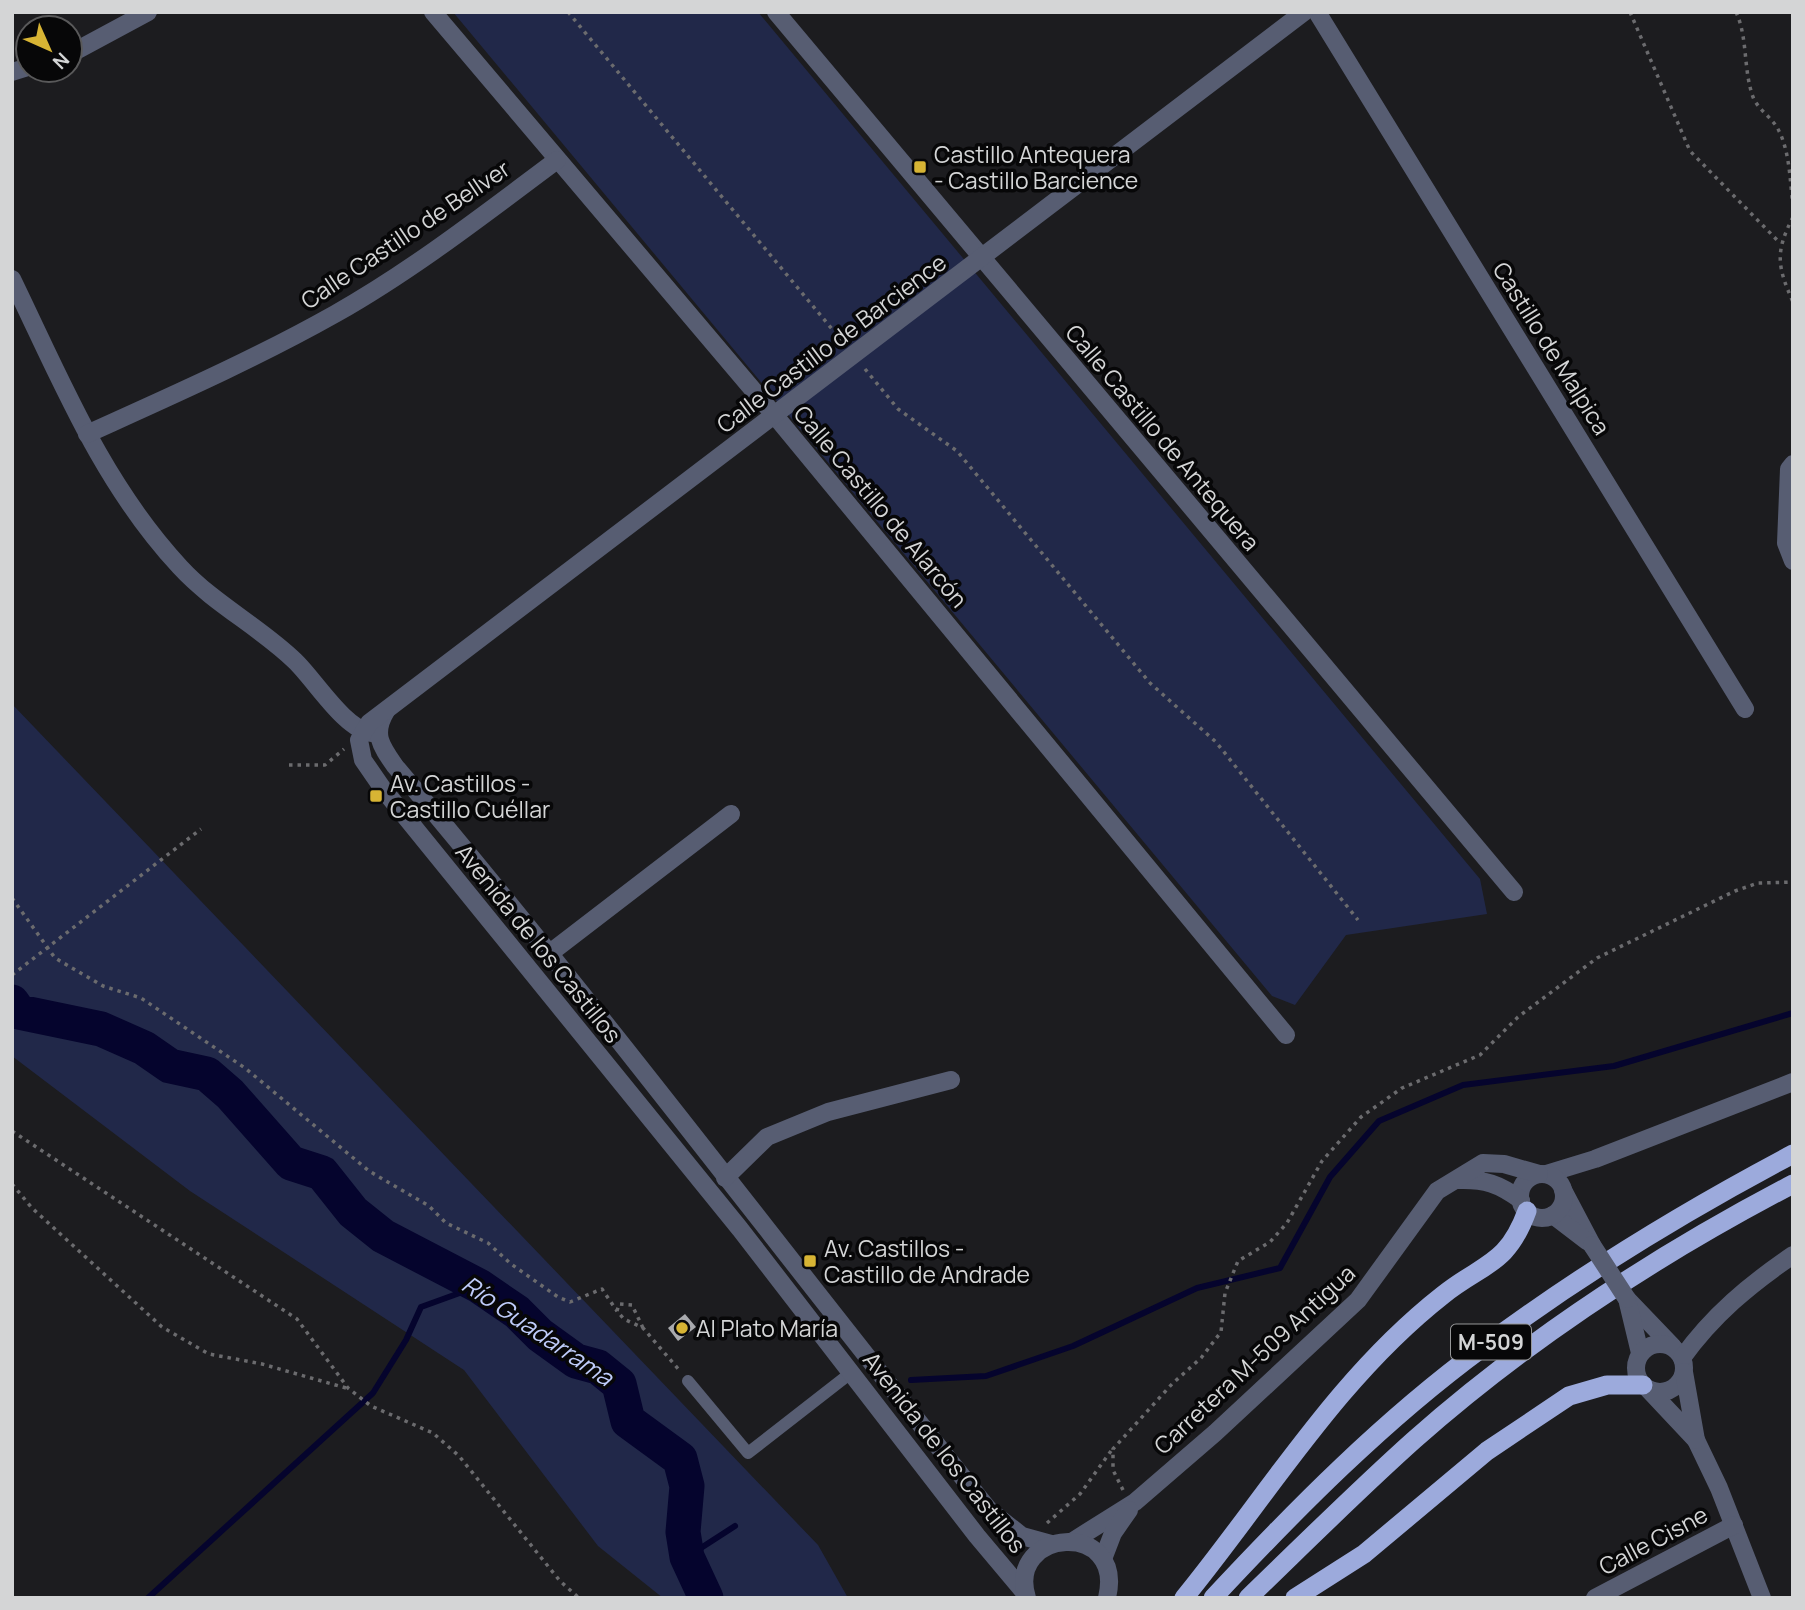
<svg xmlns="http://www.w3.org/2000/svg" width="1805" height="1610" viewBox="0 0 1805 1610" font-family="Manrope,sans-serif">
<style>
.green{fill:#212849}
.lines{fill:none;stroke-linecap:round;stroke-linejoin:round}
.stream{stroke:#05042d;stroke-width:6}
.river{stroke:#05042d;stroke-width:35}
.building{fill:#a9aaae}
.path{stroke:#6b6b6e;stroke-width:3.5;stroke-dasharray:3.5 5;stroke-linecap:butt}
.service{stroke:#575d72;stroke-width:12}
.minor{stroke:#575d72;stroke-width:18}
.tertiary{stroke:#575d72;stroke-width:18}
.trunk{stroke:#9caadc;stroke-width:19}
.path-bridge{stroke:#6b6b6e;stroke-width:3.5;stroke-dasharray:3.5 5;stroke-linecap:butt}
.minor-bridge{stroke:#575d72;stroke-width:18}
.poi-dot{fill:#d7b434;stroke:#070708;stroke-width:2.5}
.labels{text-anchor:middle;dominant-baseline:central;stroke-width:7;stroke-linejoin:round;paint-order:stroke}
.shield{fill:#070708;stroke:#969798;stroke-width:2}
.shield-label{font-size:21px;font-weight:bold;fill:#d4d5d6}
.poi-label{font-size:23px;fill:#d4d5d6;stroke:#070708;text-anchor:start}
.street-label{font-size:23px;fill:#d4d5d6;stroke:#070708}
.water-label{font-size:24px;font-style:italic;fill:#bfccfa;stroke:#070708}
</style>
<rect width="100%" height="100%" fill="#1c1c1f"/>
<g class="green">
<path d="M453 12H758L1480 879 1487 914 1346 935 1295 1005 1272 996Z"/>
<path d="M12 704 818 1545 848 1598H663L598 1546 464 1370 190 1191 12 1056Z"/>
</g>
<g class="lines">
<g class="stream">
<path d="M911 1380 986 1376 1073 1346 1197 1288 1280 1268 1330 1177 1379 1121 1463 1085 1614 1066 1793 1013"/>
<path d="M687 1557 735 1526"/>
<path d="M148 1598 373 1393 406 1340 421 1307 479 1286"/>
</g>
<path class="river" d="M12 1002 19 1012 101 1029 144 1048 170 1066 207 1074 230 1094 291 1163 322 1173 353 1212 383 1236 479 1286 517 1312 540 1335 576 1361 598 1367 619 1384 628 1421 680 1459 687 1486 683 1532 687 1557 706 1598"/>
</g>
<path class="building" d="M685 1314 696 1327 678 1341 668 1328Z"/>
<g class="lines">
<g class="path">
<path d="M568 12 842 341"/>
<path d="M1630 12 1690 151 1780 243"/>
<path d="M1736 12C1748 38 1743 69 1753 97 1758 110 1773 118 1779 131 1790 153 1790 182 1793 206"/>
<path d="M1793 217C1775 252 1777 266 1793 302"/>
<path d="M865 369 898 409 957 451 1150 683 1216 742 1358 920"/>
<path d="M289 765H325L344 749"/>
<path d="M12 898 55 958 103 986 141 998 245 1068 369 1171 429 1206 446 1223 488 1243 511 1264 558 1297 570 1302 602 1289 617 1311"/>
<path d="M12 1131 297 1319 348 1388 371 1406 433 1433 459 1456 560 1581 579 1598"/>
<path d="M12 1184 32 1208 162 1327 209 1354 262 1364 346 1388"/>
<path d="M643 1328 632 1305 619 1304 617 1311 624 1319 643 1328 680 1371"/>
<path d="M1123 1490 1113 1470V1449L1172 1384 1201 1358 1221 1332 1225 1293 1238 1261 1270 1242 1287 1223 1322 1161 1361 1117 1402 1088 1480 1055 1518 1017 1597 958 1735 891 1758 883 1793 882"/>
<path d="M1047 1523 1080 1494 1111 1451"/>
</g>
<path class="service" d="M688 1381 748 1453 852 1372"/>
<g class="minor">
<path d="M433 12 776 417 1286 1035"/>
<path d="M776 12 1514 892"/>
<path d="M1317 12 1745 709"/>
<path d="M70 54 148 12"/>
<path d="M12 72 28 67"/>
<path d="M12 279C61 380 102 483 180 567 214 604 260 627 295 661 315 680 345 730 372 733"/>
<path d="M87 434C171 396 255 359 335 314 413 270 486 213 557 160"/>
<path d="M1793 464 1789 469 1786 543 1793 561"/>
<path d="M386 711C372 734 381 746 395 766 600 1008 790 1263 989 1510L1022 1536 1051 1544"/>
<path d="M550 953 731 814"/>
<path d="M725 1178 767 1137 828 1112 951 1080"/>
<path d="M1563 1190 1592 1245"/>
<path d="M1553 1215 1587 1241"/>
<path d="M1627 1299 1673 1347"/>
<path d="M1628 1303 1640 1353"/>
<circle cx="1660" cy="1368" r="24"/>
<path d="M1682 1358C1713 1315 1749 1285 1793 1255"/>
<path d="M1684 1372 1696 1440 1719 1488 1762 1598"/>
<path d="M1649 1390 1696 1440"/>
<path d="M1025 1593 977 1536 740 1229 383 789 363 760 359 740 369 723 1304 12"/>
<path d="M1595 1598 1734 1525"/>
</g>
<g class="tertiary">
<path d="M1546 1174 1595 1159 1793 1082"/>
<circle cx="1542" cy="1196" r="22"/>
<path d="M1458 1180C1485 1179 1499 1184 1521 1200"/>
<path d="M1073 1541 1135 1502 1215 1433 1358 1300 1437 1191 1483 1163 1504 1164 1539 1174"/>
<path d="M1103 1559 1113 1533 1129 1510"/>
<path d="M1027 1598C1005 1528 1126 1519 1107 1598"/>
</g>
<g class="trunk">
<path d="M1184 1598C1268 1495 1337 1378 1443 1295 1483 1263 1507 1266 1527 1211"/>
<path d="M1213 1598C1296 1509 1384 1420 1482 1348 1580 1275 1685 1211 1793 1154"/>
<path d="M1248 1598C1303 1545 1357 1491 1414 1440 1527 1340 1659 1254 1793 1184"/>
<path d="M1295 1598 1364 1554 1487 1451 1569 1396 1607 1385H1643"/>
</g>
<path class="path-bridge" d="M12 975 201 829"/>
<path class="minor-bridge" d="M1592 1245 1627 1299"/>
</g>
<g class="poi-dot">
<rect x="913" y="160" width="14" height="14" rx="3.5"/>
<rect x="369" y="789" width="14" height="14" rx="3.5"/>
<rect x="803" y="1254" width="14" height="14" rx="3.5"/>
<circle cx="682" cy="1328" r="7"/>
</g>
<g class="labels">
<rect class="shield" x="1451" y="1324.5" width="80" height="35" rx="5"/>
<g class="shield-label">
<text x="1491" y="1342">M-509</text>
</g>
<g class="poi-label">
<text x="934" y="154">Castillo Antequera<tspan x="934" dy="26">- Castillo Barcience</tspan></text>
<text x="390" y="783">Av. Castillos -<tspan x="390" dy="26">Castillo Cuéllar</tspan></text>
<text x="824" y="1248">Av. Castillos -<tspan x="824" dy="26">Castillo de Andrade</tspan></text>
<text x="696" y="1328">Al Plato María</text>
</g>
<g class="street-label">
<text transform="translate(405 234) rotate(-34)">Calle Castillo de Bellver</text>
<text transform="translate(831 343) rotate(-37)">Calle Castillo de Barcience</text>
<text transform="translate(1552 348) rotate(58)">Castillo de Malpica</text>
<text transform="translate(1163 437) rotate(50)">Calle Castillo de Antequera</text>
<text transform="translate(881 506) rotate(50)">Calle Castillo de Alarcón</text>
<text transform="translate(539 943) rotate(51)">Avenida de los Castillos</text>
<text transform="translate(1254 1359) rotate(-43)">Carretera M-509 Antigua</text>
<text transform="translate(945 1452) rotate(52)">Avenida de los Castillos</text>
<text transform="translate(1653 1540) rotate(-28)">Calle Cisne</text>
</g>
<g class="water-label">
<text transform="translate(538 1330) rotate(34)">Río Guadarrama</text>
</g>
</g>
<rect width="1805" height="1610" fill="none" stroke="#d4d5d6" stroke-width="28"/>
<g transform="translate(49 49) rotate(135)"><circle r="33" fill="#070708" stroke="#59595a" stroke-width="2"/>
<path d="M0-5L12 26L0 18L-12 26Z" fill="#d7b434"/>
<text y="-10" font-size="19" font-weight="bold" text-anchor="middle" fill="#d4d5d6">N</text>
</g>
</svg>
